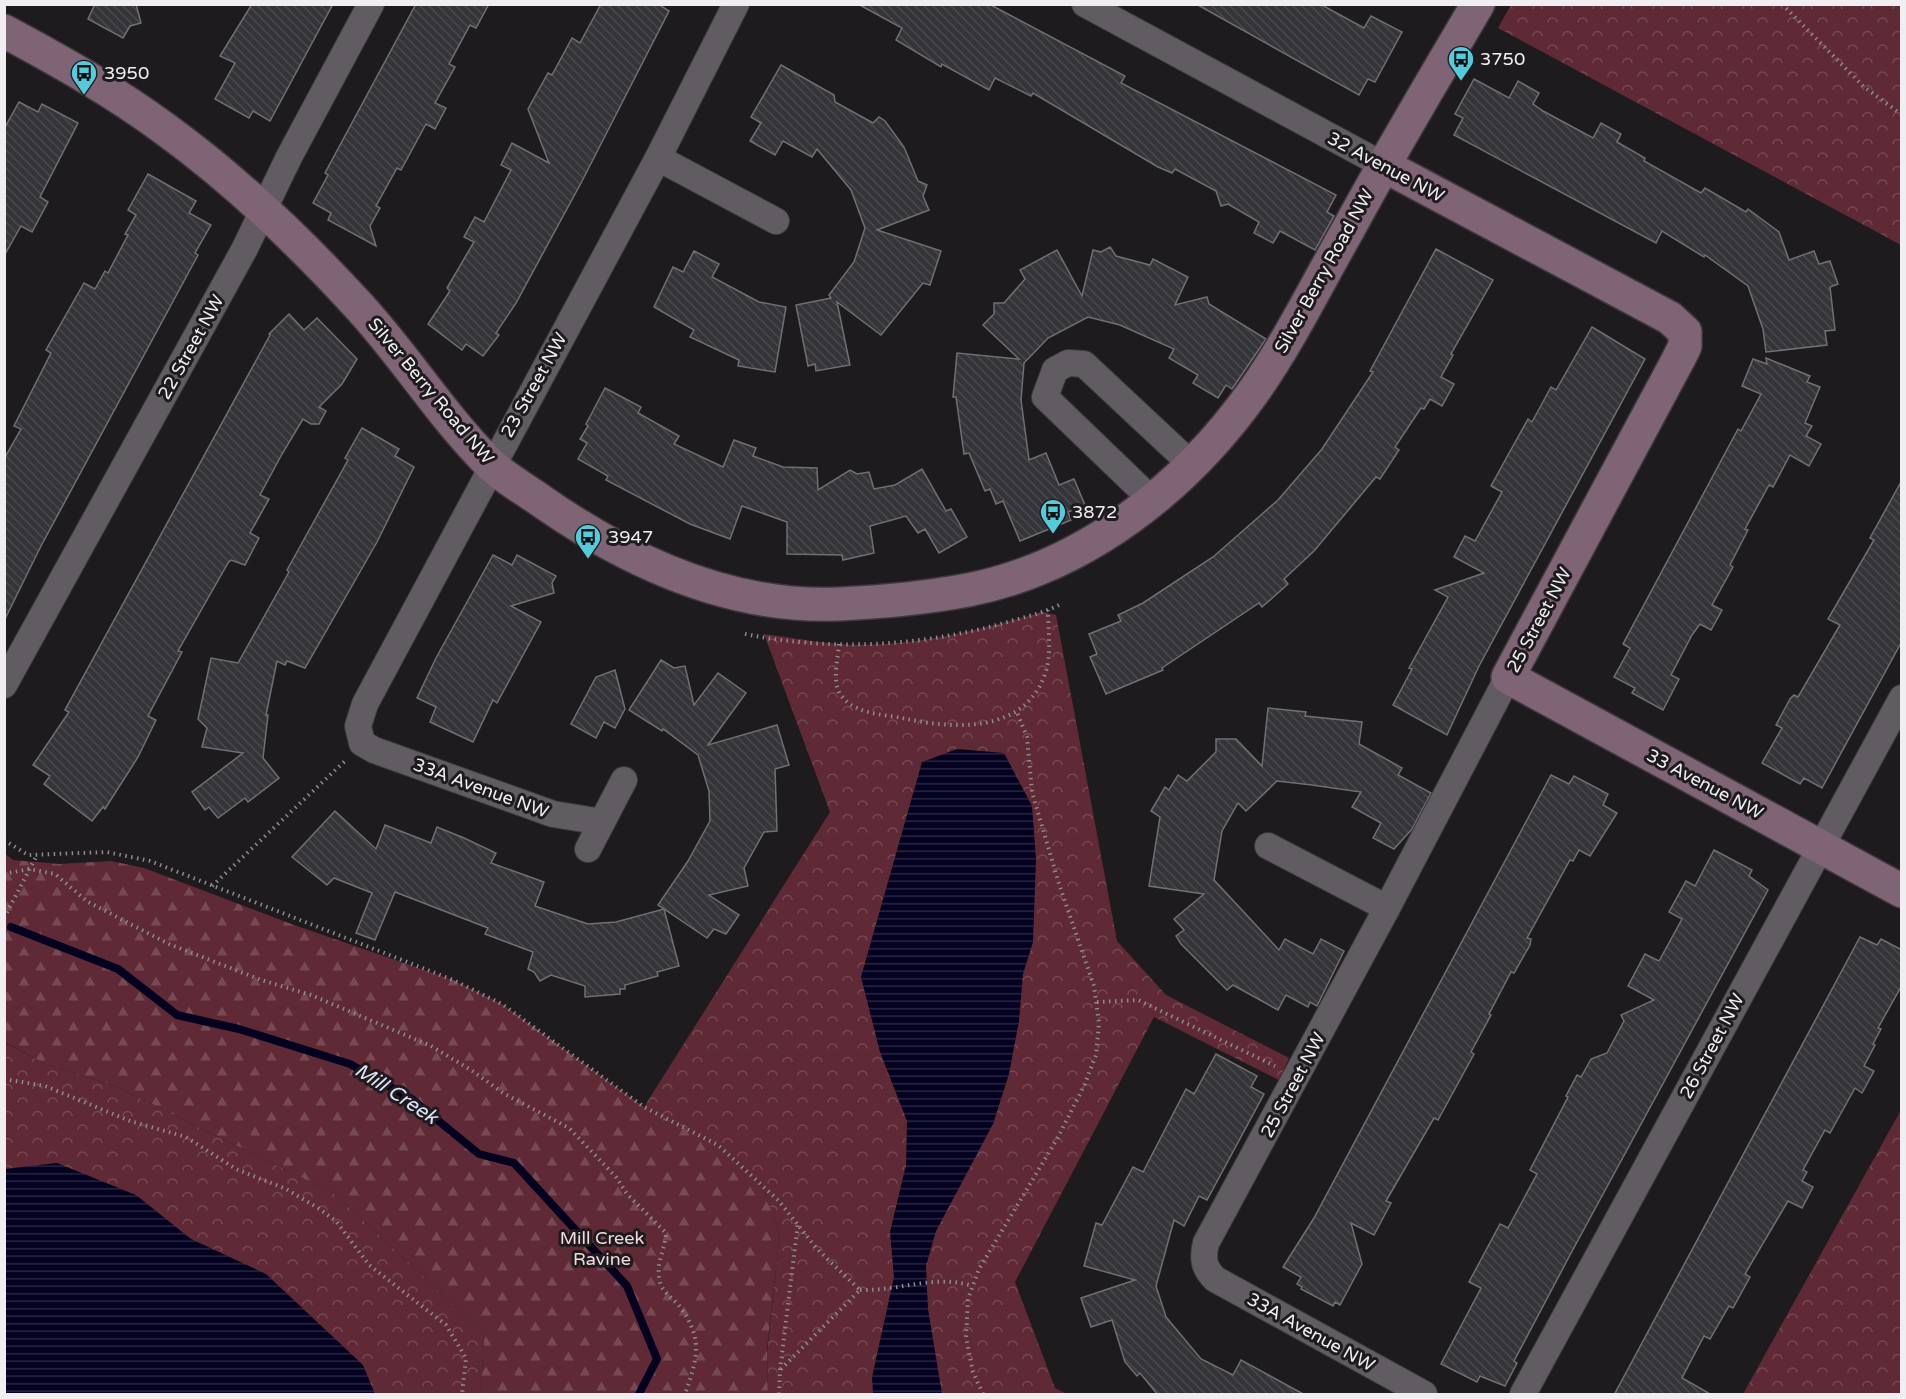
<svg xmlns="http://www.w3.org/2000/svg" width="1906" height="1399" viewBox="0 0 1906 1399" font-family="'Varela Round',sans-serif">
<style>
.forest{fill:url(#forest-firs)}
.park{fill:url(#park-crowns)}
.water{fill:url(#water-rules)}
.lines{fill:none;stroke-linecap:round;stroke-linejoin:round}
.stream{stroke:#030020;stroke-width:8}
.building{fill:url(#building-back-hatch);stroke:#716f74;stroke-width:1.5}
.street-casing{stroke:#3b393b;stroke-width:28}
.secondary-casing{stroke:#3b393b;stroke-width:36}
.path{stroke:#8d8b8e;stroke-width:4;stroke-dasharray:1.5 4.5;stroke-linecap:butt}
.street{stroke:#605c61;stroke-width:26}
.secondary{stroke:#7e6474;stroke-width:33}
.labels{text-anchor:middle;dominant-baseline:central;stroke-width:6;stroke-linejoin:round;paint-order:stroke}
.poi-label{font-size:18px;fill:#f0eef1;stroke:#1e1b1e;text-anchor:start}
.street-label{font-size:18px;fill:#f0eef1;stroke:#1e1b1e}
.park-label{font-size:18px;fill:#f4dadd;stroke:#1e1b1e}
.water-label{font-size:20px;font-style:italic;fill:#dde2f7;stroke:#1e1b1e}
</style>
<defs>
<pattern id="forest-firs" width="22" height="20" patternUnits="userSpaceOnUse" patternTransform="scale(1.5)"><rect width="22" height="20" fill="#5f2a35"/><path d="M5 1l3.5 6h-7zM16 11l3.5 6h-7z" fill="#764953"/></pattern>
<pattern id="park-crowns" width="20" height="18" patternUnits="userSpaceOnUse" patternTransform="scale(1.5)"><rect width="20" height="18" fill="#5f2a35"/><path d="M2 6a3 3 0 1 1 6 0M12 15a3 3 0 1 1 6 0" fill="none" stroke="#764953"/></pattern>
<pattern id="water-rules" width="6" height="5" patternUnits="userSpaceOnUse" patternTransform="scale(1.5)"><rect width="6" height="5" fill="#030020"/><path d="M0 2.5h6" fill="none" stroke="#282641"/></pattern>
<pattern id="building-back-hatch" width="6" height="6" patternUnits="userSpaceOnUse" patternTransform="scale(1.5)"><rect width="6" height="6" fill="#353438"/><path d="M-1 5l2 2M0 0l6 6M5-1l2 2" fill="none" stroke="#49484c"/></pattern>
</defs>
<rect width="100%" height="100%" fill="#1e1b1e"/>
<path class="forest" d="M4 853 13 860 59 864 111 861 144 868 294 925 453 980 502 1004 644 1107 718 1145 761 1184 780 1232 767 1349 768 1394H481L484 1333 335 1194 115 1086 45 1064 5 1042Z"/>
<g class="park">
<path d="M1511 5H1901V245L1498 28Z"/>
<path d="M1042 612 1056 615 1117 941 1166 995 1289 1058 1279 1080 1154 1017 1015 1282 1055 1388 1067 1394H768L767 1353 780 1232 761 1184 718 1145 644 1107 830 812 764 634C789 637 813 642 838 644 907 649 976 631 1042 612Z"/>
<path d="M4 1042 45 1064 115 1086 335 1194 484 1333 481 1394H5Z"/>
<path d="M1901 1110V1394H1743Z"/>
</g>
<g class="water">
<path d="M957 749 1004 753 1032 806 1036 859 1033 942 1023 974 1019 1021 1009 1074 993 1124 936 1231 926 1266 928 1309 942 1394H873L872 1377 894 1277 890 1232 906 1165 907 1121 880 1052 861 977 922 762Z"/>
<path d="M57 1163 136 1195 191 1239 266 1274 363 1365 375 1394H5V1169Z"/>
</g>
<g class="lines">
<path class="stream" d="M11 927 118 969 177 1015 239 1029 350 1064 413 1100 479 1154 514 1163 627 1286 657 1359 639 1394"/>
</g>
<g class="building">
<path d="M95 4H136L141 23 130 26 123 38 88 19Z"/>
<path d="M252 4H333L270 121 253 111 249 118 215 99 235 63 220 56Z"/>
<path d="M416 4H489L476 28 470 25 449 64 455 67 435 103 446 108 435 129 426 124 401 170 397 168 376 206 380 208 370 226 376 246 328 220 331 213 313 203 328 175 325 173Z"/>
<path d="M601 4H658L669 11 581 183 516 303 496 333 499 335 483 356 466 344 462 350 428 324 450 291 447 288 474 242 464 237 475 217 484 222 511 170 501 165 512 143 549 163 528 109 548 73 552 75 572 38 580 43Z"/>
<path d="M858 4H989L1125 76 1121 83 1336 195 1327 212 1334 216 1315 250 1280 231 1273 243 1254 233 1259 222 1228 204 1221 206 1216 191 1175 169 1172 173 1158 167 1033 93 1031 96 995 78 989 90 942 64 941 67 896 40 902 28Z"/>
<path d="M1196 4H1320L1364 28 1371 16 1402 32 1375 82 1368 79 1359 95Z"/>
<path d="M781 65 834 95 835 102 873 123 879 117 885 121 904 147 918 181 927 185 923 196 929 210 877 230 941 251 930 285 923 283 881 335 837 302 850 365 816 371 815 364 808 366 796 305 831 298 829 295 854 262 865 228 851 190 817 149 812 157 783 141 775 155 750 141 761 123 751 117Z"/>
<path d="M1474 79 1509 98 1518 81 1539 93 1533 104 1543 111 1593 138 1601 123 1621 134 1617 142 1645 158 1644 161 1701 193 1705 188 1746 212 1748 209 1779 232 1789 260 1814 251 1819 264 1830 261 1838 284 1830 287 1835 330 1825 331 1827 345 1766 352 1763 329 1748 286 1705 255 1704 257 1662 231 1656 243 1454 135 1463 118 1455 114Z"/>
<path d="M19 102 38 112 42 104 78 123 40 197 48 202 32 232 21 226 4 256V129Z"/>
<path d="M148 174 196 201 189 213 211 225 195 253 198 255 41 546 4 621V459L21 429 14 426 51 353 46 350 84 283 95 289 105 271 108 273 128 235 125 234 136 215 128 210Z"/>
<path d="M1110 247 1116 256 1150 265 1153 259 1188 277 1175 305 1207 297 1209 304 1266 339 1232 389 1226 385 1218 398 1193 383 1198 375 1169 358 1174 349 1120 325 1088 317 1048 338 1024 363 1021 400 1029 460 1046 453 1059 485 1074 479 1085 505 1068 512 1071 520 1020 541 1003 501 996 504 990 489 985 491 969 453 964 454 956 397H953L957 353 1019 359 983 325 994 314V303H1004L1025 279 1020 270 1057 250 1082 296 1093 250 1101 252Z"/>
<path d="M1436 249 1493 280 1451 354 1453 355 1441 377 1454 384 1442 406 1430 399 1424 409 1421 408 1395 447 1399 450 1380 479 1376 477 1314 551 1284 579 1288 584 1262 607 1259 603 1162 668 1163 670 1106 694 1090 657 1097 654 1089 634 1121 621 1118 615 1143 603 1213 557 1278 500 1322 449 1373 372 1370 371Z"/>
<path d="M694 251 719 264 712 277 759 302 786 307 775 372 738 366 739 360 690 337 694 330 654 307 673 267 683 272Z"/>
<path d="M289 314 304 330 317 318 357 359 342 384 319 407 326 411 319 424H311L303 419 282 454 260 495 269 499 250 533 259 538 245 565 231 560 228 563 178 651 182 652 148 716 156 720 138 757 105 809 103 807 92 821 44 784 50 776 33 765 69 712 65 710 270 335 269 334Z"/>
<path d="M1592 327 1645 359 1479 666 1447 735 1393 705 1412 669 1409 668 1448 597 1435 590 1484 573 1454 557 1465 536 1475 541 1502 492 1491 486 1508 455 1528 419 1532 422 1551 387 1556 390Z"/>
<path d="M1766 358 1810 376 1807 382 1820 387 1805 423 1812 426 1806 436 1821 444 1809 466 1790 455 1773 487 1769 485 1745 529 1748 530 1730 565 1733 567 1712 605 1722 610 1711 630 1700 624 1692 635 1671 675 1679 679 1663 710 1632 693 1635 688 1614 677 1630 648 1623 644 1738 429 1741 431 1761 394 1742 386 1753 359 1767 364Z"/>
<path d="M605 388 641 407 638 413 679 436 674 444 723 467 734 440 756 448 753 456 783 467 817 468 818 490 850 470 857 474 869 472 874 489 895 485 922 469 946 511 951 509 967 537 939 553 925 529 918 533 906 516 870 526 874 553 843 560 842 555 787 554V522L742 506 730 539 690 524 606 480 608 476 578 459 587 443 580 439 588 426 586 424Z"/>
<path d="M362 428 399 449 395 456 414 467 377 542 305 668 287 661 285 665 277 661 266 715H268L263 758 279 778 248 802 245 798 218 818 209 807 205 810 192 792 243 753 202 747 207 728 198 719 211 658 238 663 289 572 287 570 348 460 345 458Z"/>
<path d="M1902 480V641L1822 788 1804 778 1800 784 1762 763 1782 728 1776 725 1790 699 1794 695 1798 697 1840 625 1828 619 1874 540 1870 538Z"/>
<path d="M493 555 512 565 517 555 556 576 552 583 554 593 511 606 541 622 497 703 493 700 473 742 430 722 436 707 417 698 436 658Z"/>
<path d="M661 660 674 668 685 666 694 705 718 673 746 693 708 745 777 725 789 765 775 769 777 831 764 832 744 868 748 886 709 895 739 915 726 934 714 929 707 938 664 909 679 966 657 972 658 976 625 985V989H620V994L585 997V986L551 975 540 981 534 972 528 969 533 952 485 934 488 928 395 892 375 940 356 933 372 893 334 878 327 885 292 857 335 811 376 849 385 825 431 843 437 827 464 838 496 853 491 863 544 882 535 906 588 924 616 922 664 909 658 905 688 861 710 821 709 791 698 755 663 729 662 731 629 710Z"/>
<path d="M615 670 625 709 615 728 604 722 596 738 571 724 596 677Z"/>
<path d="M1268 708 1306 712 1305 716 1362 722 1359 744 1402 768 1398 775 1431 793 1412 829 1394 849 1373 838 1381 823 1352 807 1361 792 1312 785 1277 781 1246 811 1238 803 1222 831 1214 880 1279 950 1285 939 1313 954 1321 939 1344 951 1317 1006 1310 1002 1308 1007 1286 995 1278 1010 1233 985 1227 990 1181 944 1176 936 1184 930 1174 919 1204 894 1149 886 1160 817 1151 811 1165 787 1169 790 1178 775 1187 781 1216 752V739H1236L1262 766Z"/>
<path d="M1551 775 1569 784 1574 776 1608 794 1603 805 1617 813 1590 856 1579 850 1573 861 1570 860 1527 938 1531 939 1530 945 1514 973 1511 972 1489 1014 1491 1015 1471 1052 1474 1054 1438 1120 1434 1118 1386 1201 1391 1203 1374 1235 1351 1223 1362 1264 1340 1305 1335 1302 1333 1306 1301 1289 1302 1287 1297 1284 1301 1277 1283 1267 1314 1218Z"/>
<path d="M1714 850 1752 870 1749 876 1768 890 1570 1255 1514 1361 1517 1363 1505 1386 1480 1376 1477 1382 1441 1364 1481 1288 1469 1282 1500 1224 1508 1228 1537 1174 1530 1170 1568 1097 1566 1096 1577 1075 1581 1077 1591 1059 1607 1053 1624 1021 1621 1015 1654 1000 1628 986 1645 954 1659 961 1682 919 1669 912 1686 881 1695 886Z"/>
<path d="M1860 937 1877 945 1881 939 1902 950V985L1878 1028 1881 1029 1873 1044 1875 1045 1864 1066 1874 1071 1862 1093 1855 1088 1830 1133 1825 1130 1803 1170 1807 1172 1802 1181 1813 1187 1802 1208 1788 1201 1745 1274 1750 1277 1733 1308 1729 1306 1710 1339 1704 1336 1682 1378 1712 1395H1614Z"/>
<path d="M1216 1054 1257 1076 1251 1087 1264 1094 1207 1200 1199 1196 1184 1226 1174 1220 1156 1286 1166 1317 1201 1359 1233 1375 1241 1360 1305 1395H1158L1140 1373 1137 1376 1125 1362 1112 1320 1091 1327 1081 1298 1135 1280 1084 1266 1096 1223 1102 1225 1133 1167 1143 1172 1186 1089 1194 1094Z"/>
</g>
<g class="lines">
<g class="street-casing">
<g id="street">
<path d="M1085 4 1383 165"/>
<path d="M658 158 776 221"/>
<path d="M1152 500 1045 397 1055 370 1068 363 1084 364 1192 465"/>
<path d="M4 685 244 250 289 157 371 4"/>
<path d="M602 822 553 814 374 750 362 743 358 726 365 704 658 158 736 4"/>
<path d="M1268 846 1387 908"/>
<path d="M588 849 624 780"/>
<path d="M1424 1394 1215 1279C1204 1268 1202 1259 1206 1243L1387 908 1508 677"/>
<path d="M1523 1394 1902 698"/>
</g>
</g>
<g class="secondary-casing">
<g id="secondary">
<path d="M4 31C60 61 115 92 165 129 234 179 298 240 356 303 403 353 440 414 489 463 502 476 521 487 537 498 626 561 728 609 839 604 882 602 925 598 968 590 1085 567 1186 487 1254 391 1290 340 1318 282 1349 228 1390 152 1434 79 1478 4"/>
<path d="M1383 165 1670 318 1685 332V346L1678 360 1508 677 1902 891"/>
</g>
</g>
<g class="path">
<path d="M1782 4 1863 86 1902 115"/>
<path d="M745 634C833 652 926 646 1011 621 1029 616 1047 612 1063 603"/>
<path d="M839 644C838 658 832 681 840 694 854 714 880 714 902 718 951 729 1024 735 1045 674 1052 655 1048 629 1048 610"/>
<path d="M4 840 28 855 107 852 150 861 453 980 502 1004 644 1107 718 1145 779 1201 817 1249 860 1290 780 1370"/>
<path d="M4 874 29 869 55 874 88 902 169 944 261 980 311 995 431 1046 471 1070 503 1093 569 1128 616 1177 627 1194 666 1233C665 1251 655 1263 660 1282 662 1292 674 1299 680 1307 704 1339 697 1360 685 1394"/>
<path d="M212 886 346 760"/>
<path d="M4 918 37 855"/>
<path d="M1097 1002 1138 1000 1275 1066"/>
<path d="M4 1079 45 1086 130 1121 186 1137 236 1169 286 1189 318 1208 336 1221 369 1265 446 1325 466 1358 462 1394"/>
<path d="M860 1290C901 1291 934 1274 973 1286"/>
<path d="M779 1394 780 1370 798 1223"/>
<path d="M983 1394 973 1372 966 1337 968 1299 979 1269 1057 1139 1084 1086 1096 1055 1099 1023 1094 986 1059 884 1032 792 1027 737 1016 710"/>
</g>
<use href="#street" class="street"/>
<use href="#secondary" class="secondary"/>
</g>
<defs>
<g id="bus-pin" transform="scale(1.35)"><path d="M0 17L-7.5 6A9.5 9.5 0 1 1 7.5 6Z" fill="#53cbda" stroke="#1e1b1e"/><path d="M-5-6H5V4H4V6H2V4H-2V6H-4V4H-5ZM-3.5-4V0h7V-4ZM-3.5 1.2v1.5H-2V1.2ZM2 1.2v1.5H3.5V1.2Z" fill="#111"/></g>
</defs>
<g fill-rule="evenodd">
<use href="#bus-pin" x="1461" y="59"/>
<use href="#bus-pin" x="84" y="73"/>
<use href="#bus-pin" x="1053" y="512"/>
<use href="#bus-pin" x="588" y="537"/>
</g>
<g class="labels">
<g class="poi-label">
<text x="1480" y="59">3750</text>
<text x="104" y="73">3950</text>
<text x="1072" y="512">3872</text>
<text x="608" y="537">3947</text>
</g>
<g class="street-label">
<text transform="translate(1386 167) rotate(28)">32 Avenue NW</text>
<text transform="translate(1324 271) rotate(-61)">Silver Berry Road NW</text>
<text transform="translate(191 347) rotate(-61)">22 Street NW</text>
<text transform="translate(534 385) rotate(-61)">23 Street NW</text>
<text transform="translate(431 391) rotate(50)">Silver Berry Road NW</text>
<text transform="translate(1539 620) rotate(-62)">25 Street NW</text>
<text transform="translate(1705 784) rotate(28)">33 Avenue NW</text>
<text transform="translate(481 788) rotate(20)">33A Avenue NW</text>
<text transform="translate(1712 1046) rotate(-62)">26 Street NW</text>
<text transform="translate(1293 1085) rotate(-62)">25 Street NW</text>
<text transform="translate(1311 1332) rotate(29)">33A Avenue NW</text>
</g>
<g class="park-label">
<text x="602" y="1238">Mill Creek<tspan x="602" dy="21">Ravine</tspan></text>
</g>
<g class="water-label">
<text transform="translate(396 1094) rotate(33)">Mill Creek</text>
</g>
</g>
<rect width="1906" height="1399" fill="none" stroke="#f0eef1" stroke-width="12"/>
</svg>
